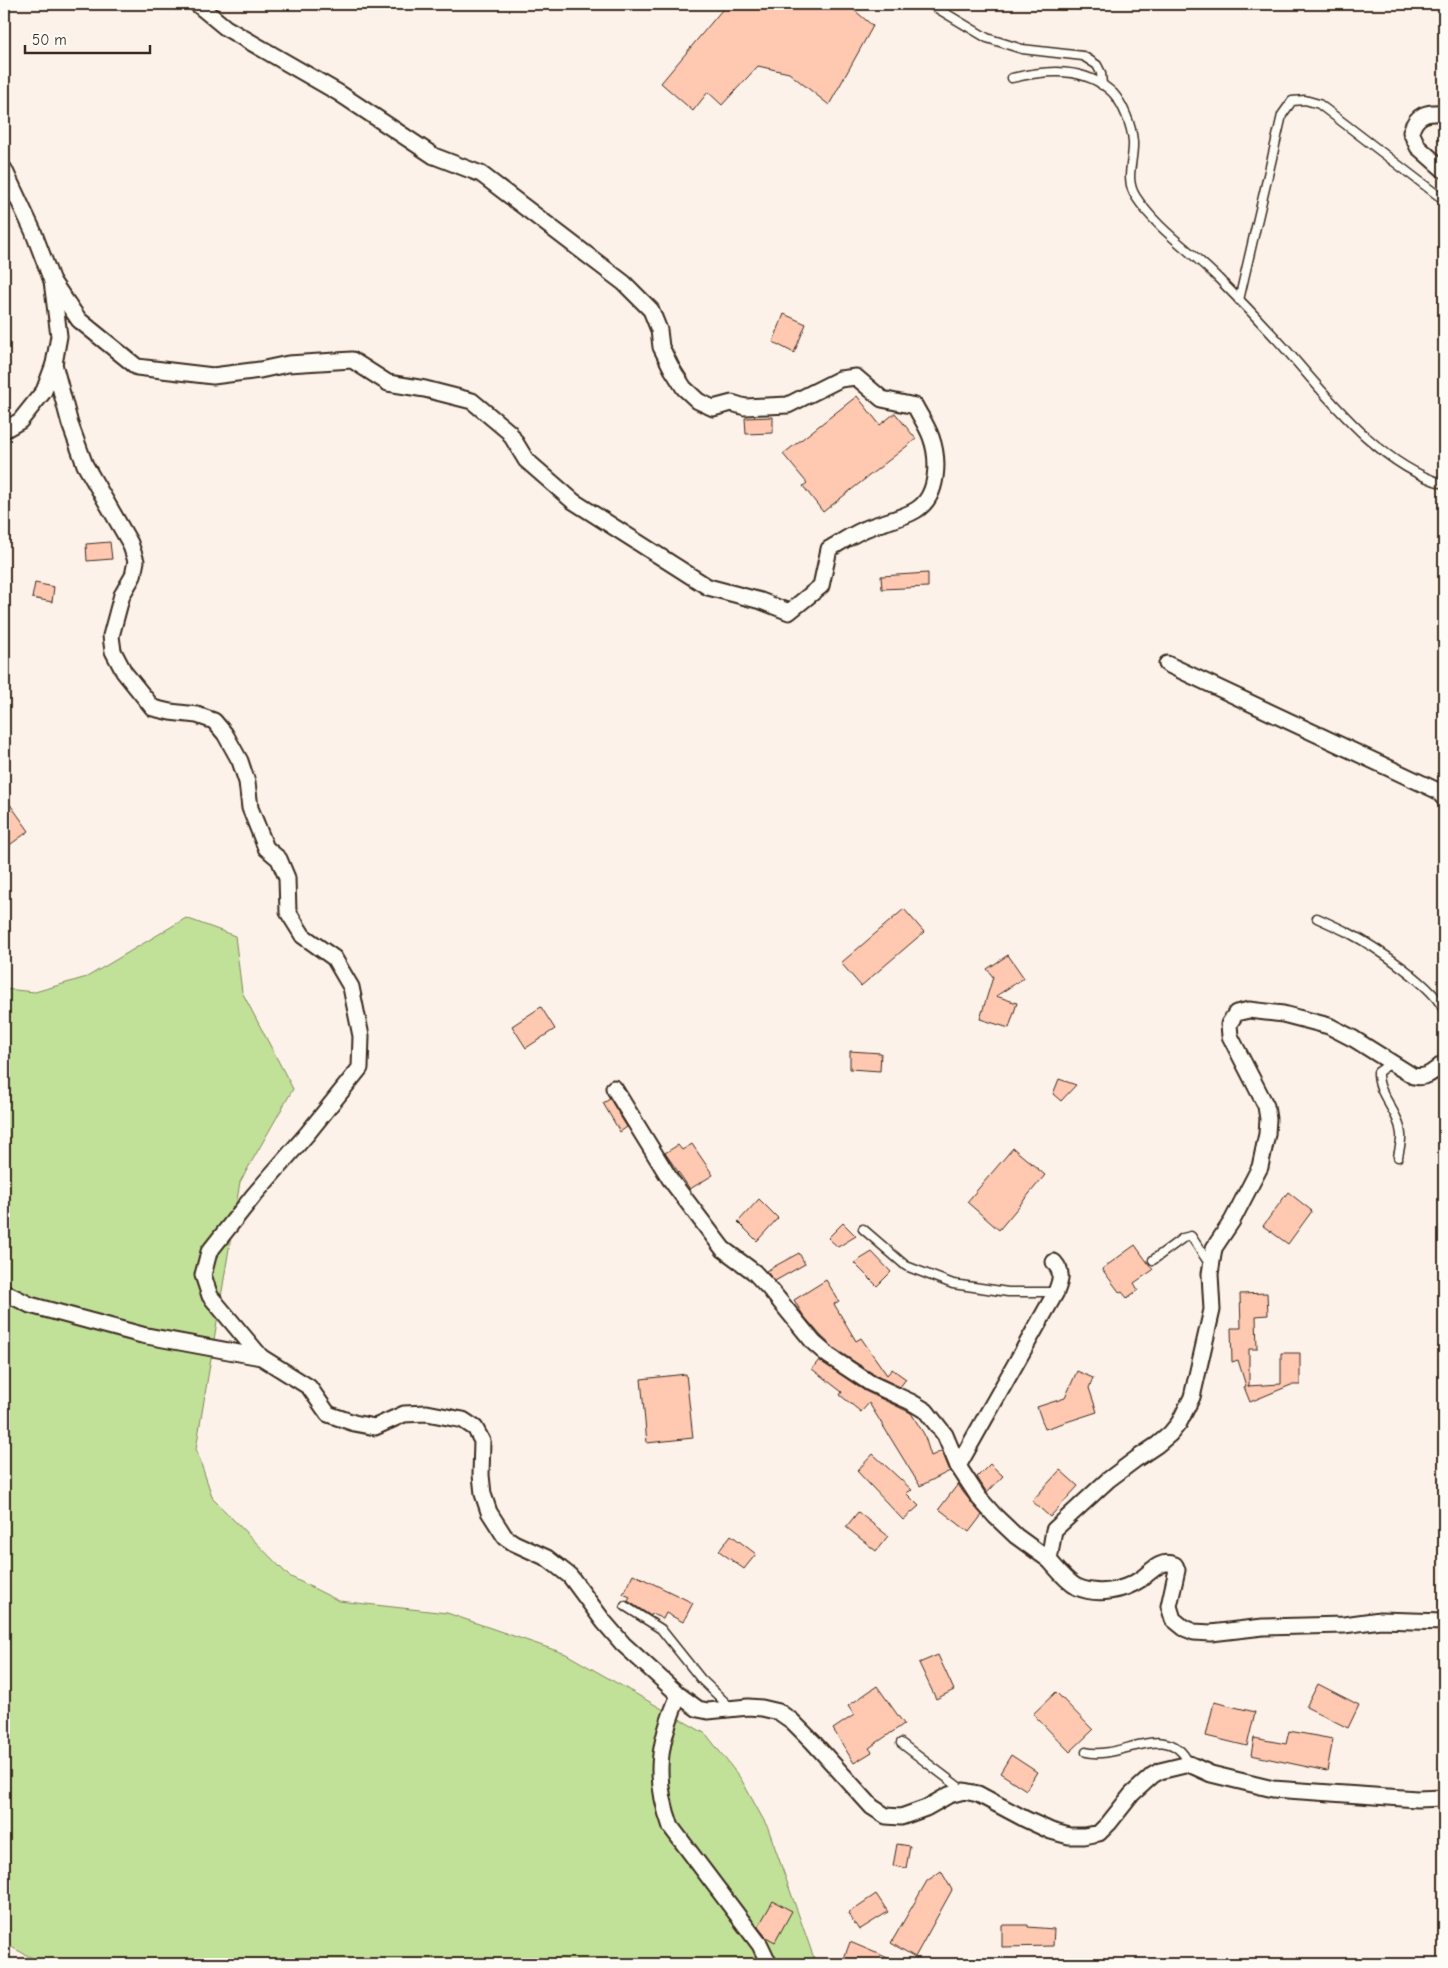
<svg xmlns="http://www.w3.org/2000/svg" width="1448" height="1968" viewBox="0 0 1448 1968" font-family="'Comic Neue',sans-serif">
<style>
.green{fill:#c1e199;stroke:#7e865c}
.building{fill:#fec8b1;stroke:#3b2a1e}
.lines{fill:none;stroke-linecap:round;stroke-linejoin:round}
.service-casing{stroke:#3b2a1e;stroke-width:11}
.minor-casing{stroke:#3b2a1e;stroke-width:19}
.service{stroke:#fdfcf7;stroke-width:8}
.minor{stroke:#fdfcf7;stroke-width:15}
</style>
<rect width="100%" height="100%" fill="#fdf2e9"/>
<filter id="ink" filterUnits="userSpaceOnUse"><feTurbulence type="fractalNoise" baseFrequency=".02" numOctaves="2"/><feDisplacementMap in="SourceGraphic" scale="10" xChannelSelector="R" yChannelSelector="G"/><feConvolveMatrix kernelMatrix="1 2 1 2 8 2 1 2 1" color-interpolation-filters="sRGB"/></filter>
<g filter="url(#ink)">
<path class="green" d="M186 918 235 936 242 992 293 1089 240 1182 196 1449 213 1499 289 1576 339 1601 447 1613 566 1654 706 1734 741 1779 768 1828 816 1964H43L4 1943V989L35 992 87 977Z"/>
<g class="building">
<path d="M727 4H847L873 26 829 105 789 73 758 66 722 105 708 92 693 111 661 83Z"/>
<path d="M784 314 806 324 794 353 773 342Z"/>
<path d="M857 396 880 425 895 413 916 439 823 512 803 486 807 483 783 454Z"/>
<path d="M773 417V433L746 434 745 418Z"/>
<path d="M110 542 112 559 87 561 86 544Z"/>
<path d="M928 573V587L882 589 881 576Z"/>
<path d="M35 583 54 587 52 602 32 598Z"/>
<path d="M4 796 29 831 4 849Z"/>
<path d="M904 909 924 932 861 986 841 963Z"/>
<path d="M1008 955 1024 978 996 996 1017 1003 1009 1028 980 1019 993 977 987 969Z"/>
<path d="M541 1007 555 1029 526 1048 512 1026Z"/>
<path d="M850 1051 881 1053 880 1071 850 1069Z"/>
<path d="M1059 1079 1076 1085 1061 1101 1053 1094Z"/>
<path d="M610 1099 627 1127 620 1132 603 1103Z"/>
<path d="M692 1144 713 1175 690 1189 665 1153 678 1145 682 1150Z"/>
<path d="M1013 1148 1045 1175 999 1230 967 1202Z"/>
<path d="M1288 1192 1312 1211 1288 1244 1263 1226Z"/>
<path d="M759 1199 778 1218 757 1241 738 1222Z"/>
<path d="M843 1223 856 1236 838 1247 828 1238Z"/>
<path d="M1135 1245 1153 1270 1134 1283 1138 1290 1127 1298 1122 1292 1120 1293 1102 1269Z"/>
<path d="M872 1252 891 1272 877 1286 854 1263Z"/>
<path d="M799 1253 805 1264 775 1281 766 1271Z"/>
<path d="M826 1280 839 1301 834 1304 856 1341 861 1338 887 1375 892 1369 906 1379 900 1387 875 1375 835 1349 821 1336 803 1315 794 1300Z"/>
<path d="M1267 1293 1268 1315 1256 1316 1257 1349H1249V1386H1247L1281 1384V1353H1300V1385H1291L1250 1402 1244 1387 1246 1386 1238 1360 1232 1362 1231 1328H1241L1240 1294Z"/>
<path d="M819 1360 865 1391 911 1413 924 1434 931 1456 942 1451 950 1471 920 1486 869 1403 861 1412 840 1395 842 1392 812 1369Z"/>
<path d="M1077 1371 1093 1378 1089 1388 1097 1412 1045 1429 1037 1407 1065 1398Z"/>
<path d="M686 1374 693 1438 647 1443 641 1379Z"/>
<path d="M873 1454 912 1490 906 1493 919 1506 903 1520 857 1471Z"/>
<path d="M990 1464 1003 1476 987 1493 977 1477Z"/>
<path d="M1060 1470 1078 1486 1050 1517 1032 1501Z"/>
<path d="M958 1484 963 1492 982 1515 969 1532 939 1509Z"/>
<path d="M858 1512 888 1536 876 1551 846 1527Z"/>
<path d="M731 1535 756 1554 744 1569 719 1551Z"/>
<path d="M633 1574 693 1603 683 1622 666 1613 663 1619 652 1614 651 1616 628 1601 630 1597 623 1594Z"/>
<path d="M938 1655 954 1690 936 1699 919 1663Z"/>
<path d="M1318 1684 1359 1705 1348 1728 1306 1707Z"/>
<path d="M877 1686 904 1724 869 1748 872 1752 854 1763 833 1729 854 1715 848 1706Z"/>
<path d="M1056 1692 1093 1730 1070 1752 1033 1714Z"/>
<path d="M1214 1702 1255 1712 1247 1746 1206 1736Z"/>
<path d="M1289 1731 1333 1739 1327 1771 1251 1755 1254 1738 1286 1744Z"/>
<path d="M1011 1755 1037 1772 1026 1790 1000 1773Z"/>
<path d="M897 1844 910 1846 906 1868 893 1866Z"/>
<path d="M941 1871 952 1890 915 1957 891 1943 927 1881Z"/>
<path d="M876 1894 888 1912 859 1930 848 1913Z"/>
<path d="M773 1901 792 1911 775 1942 766 1937 758 1927Z"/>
<path d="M1002 1925H1028V1927L1054 1929 1053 1946 1002 1947Z"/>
<path d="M850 1942 902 1964H842Z"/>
</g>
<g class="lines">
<g class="service-casing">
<g id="service">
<path d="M930 4 987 38 1022 49 1083 56 1097 65 1101 73 1102 85"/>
<path d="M1012 78C1046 70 1085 66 1113 93 1123 104 1132 126 1133 142 1134 161 1124 179 1136 197 1157 229 1190 250 1217 277 1239 299 1261 322 1282 345 1326 395 1378 465 1444 484"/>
<path d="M1239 300 1282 115 1292 101 1305 100 1319 104 1444 200"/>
<path d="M1317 918C1328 923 1339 928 1349 933 1372 945 1438 988 1444 1012"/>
<path d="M1391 1063 1378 1072C1377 1095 1399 1111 1401 1134 1402 1141 1399 1150 1398 1157"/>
<path d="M863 1229 906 1266 953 1284 1008 1292H1056"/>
<path d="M1153 1260 1183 1238 1191 1236 1210 1265"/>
<path d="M625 1606 661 1629 701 1679 731 1708"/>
<path d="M901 1743 964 1791"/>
<path d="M1086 1752C1120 1761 1169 1718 1189 1764"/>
</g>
</g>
<g class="minor-casing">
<g id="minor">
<path d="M1444 113C1427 112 1416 114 1411 132L1418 147 1444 170"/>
<path d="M4 169 33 231 52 281 59 336 54 364 44 391 20 421 4 430"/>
<path d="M52 281 79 320 137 367 213 376 260 370 288 364 352 360 388 383 425 389 472 401 509 432 526 460 573 501 708 587 761 601 789 612 821 586 829 549C843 541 857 531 873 526 887 521 903 518 916 510 939 496 939 459 931 437 927 426 920 416 915 406L882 399 856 377 840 379 788 405 745 407 732 403 713 408 698 401 684 388 672 369 661 347 659 330 651 310 624 283 481 174 434 156 339 93 226 28 197 4"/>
<path d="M54 364 70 424 85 465 130 543 136 561 133 576 122 595 111 636 113 651 124 672 153 708 170 712 197 715 214 721 225 734 240 761 247 782 250 808 266 848 279 859 287 878 288 912 303 936 334 958 351 987 361 1036 360 1068 307 1134 254 1195 209 1252 203 1275 210 1296 261 1357"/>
<path d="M1167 664 1438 791 1444 798"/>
<path d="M1444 1063C1434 1071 1427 1079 1413 1076L1354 1039 1329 1026 1283 1014 1249 1010 1236 1013 1229 1024 1230 1036 1266 1106 1268 1119 1267 1134 1260 1167 1232 1221 1214 1248 1210 1274 1212 1310 1192 1397 1179 1423 1170 1434 1157 1445 1136 1459 1108 1480 1054 1530 1049 1560C1057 1569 1066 1581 1077 1587 1098 1596 1123 1591 1141 1579 1148 1574 1153 1568 1160 1565 1166 1562 1170 1563 1175 1565L1177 1570 1169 1606 1173 1619 1184 1628 1194 1632 1211 1633 1263 1627 1344 1625 1380 1620 1444 1622"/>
<path d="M614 1088 670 1179 723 1249 754 1272 769 1288 814 1343 829 1356 870 1383 911 1402 926 1411 945 1435 958 1466 979 1498 995 1516 1016 1536 1049 1560"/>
<path d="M4 1292 30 1305 142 1335 261 1357 309 1387 328 1414 354 1423 375 1427 404 1414 427 1413 463 1420 475 1428 482 1441 481 1475 483 1494 489 1512 505 1537 514 1543 547 1558 570 1576 604 1622 623 1644 679 1695 698 1709 708 1711 748 1707 762 1708 779 1712 792 1721 813 1742 872 1807 886 1816 901 1817 926 1808 949 1795 964 1791 978 1794 1025 1819 1051 1831 1069 1836H1084L1099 1833 1109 1823 1132 1794 1153 1775 1160 1771 1189 1764 1211 1774 1273 1789 1417 1799 1444 1798"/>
<path d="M958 1466 1056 1292C1061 1280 1063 1272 1054 1262"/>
<path d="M679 1695C658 1743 653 1778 671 1827L760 1945 769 1964"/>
</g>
</g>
<use href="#service" class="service"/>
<use href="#minor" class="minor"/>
</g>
</g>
<rect width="1448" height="1968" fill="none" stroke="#fdfcf7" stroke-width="20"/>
<rect x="10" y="10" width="1428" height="1948" fill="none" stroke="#3b2a1e" stroke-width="2" filter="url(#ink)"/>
<path d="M25 45v8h125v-8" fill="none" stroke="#3b2a1e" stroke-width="2.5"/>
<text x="32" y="45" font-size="15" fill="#3b2a1e" stroke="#fdfcf7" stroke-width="4" paint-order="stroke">50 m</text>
</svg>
